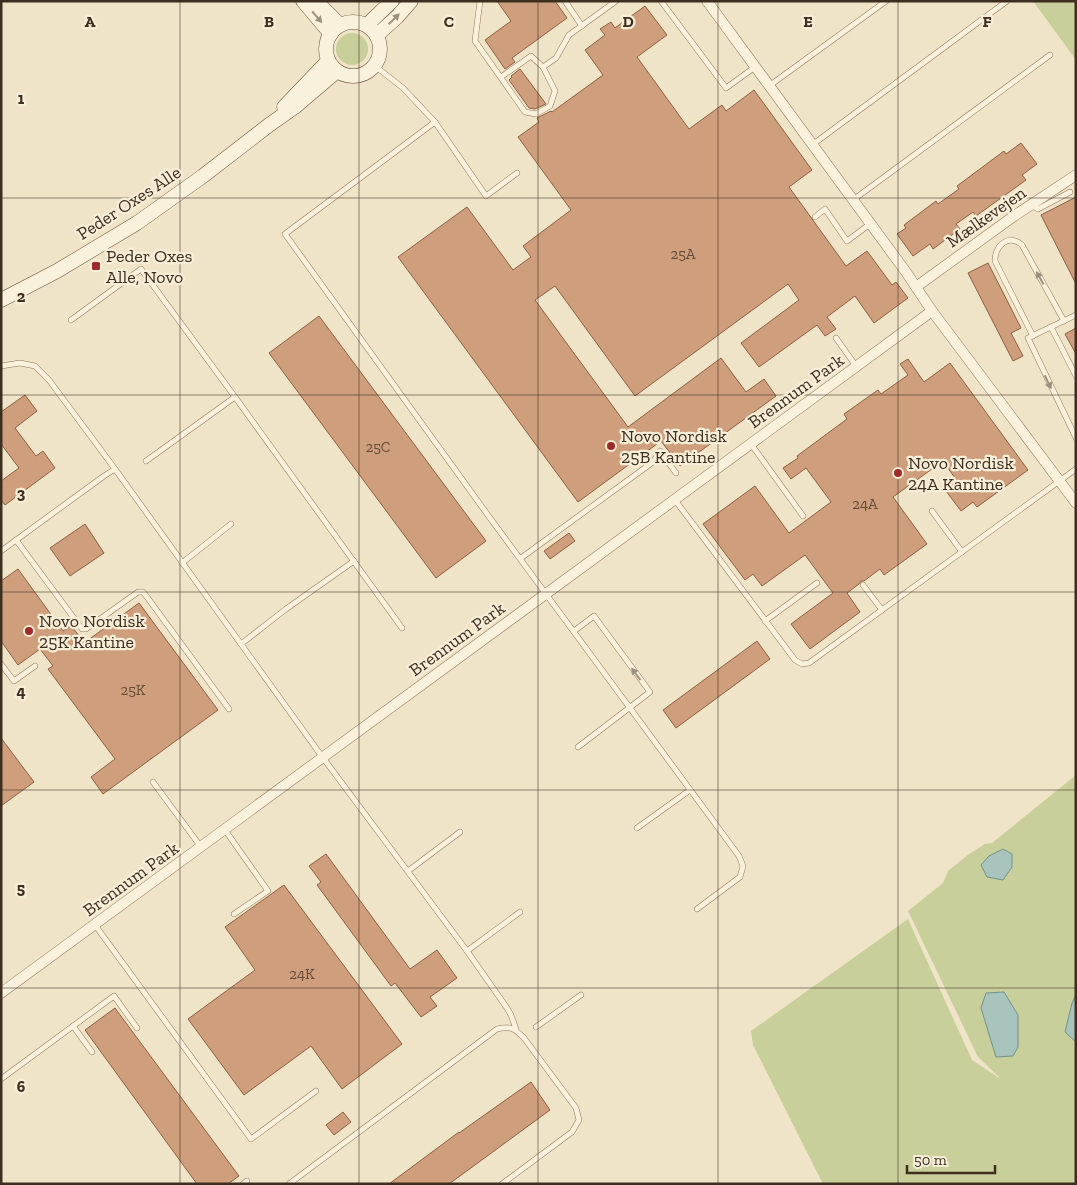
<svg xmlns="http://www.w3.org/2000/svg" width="1077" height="1185" viewBox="0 0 1077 1185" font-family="'Zilla Slab',serif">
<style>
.green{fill:#c9cf9b}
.water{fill:#a9c4bc;stroke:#6f938a}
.building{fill:#cf9f7d;stroke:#8d5f41}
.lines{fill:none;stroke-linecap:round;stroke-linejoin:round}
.lane-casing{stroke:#8d765c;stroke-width:6}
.street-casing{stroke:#8d765c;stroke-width:11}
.secondary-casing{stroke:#6f573f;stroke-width:15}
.lane{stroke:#faf1dc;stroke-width:5}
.street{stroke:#faf1dc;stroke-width:10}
.secondary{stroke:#faf1dc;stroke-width:14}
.oneway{fill:#9c907e}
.grid{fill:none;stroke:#3d2e20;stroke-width:1;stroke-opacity:0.55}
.poi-dot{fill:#9e2a2b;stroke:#f7eed8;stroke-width:2}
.labels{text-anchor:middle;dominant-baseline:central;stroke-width:4.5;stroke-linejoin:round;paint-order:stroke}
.number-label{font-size:15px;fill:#624a37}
.street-label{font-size:18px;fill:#3d2e20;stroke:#f7eed8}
.poi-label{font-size:18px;fill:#3d2e20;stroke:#f7eed8;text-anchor:start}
.grid-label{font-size:16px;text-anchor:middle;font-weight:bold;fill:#3d2e20;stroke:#f7eed8;stroke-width:4.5;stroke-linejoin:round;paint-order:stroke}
</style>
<rect width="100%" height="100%" fill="#f0e4c8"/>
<g class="green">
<path d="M1033 1H1076V60Z"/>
<circle cx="352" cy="49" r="16"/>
<path d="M1076 775V1184H823L753 1045 751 1031 908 919 972 1060 1001 1079 978 1057 908 911 943 883 948 871 969 854 985 844 992 843Z"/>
</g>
<g class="water">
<path d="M1003 849 1012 854V867L1003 880 987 877 981 865 989 856Z"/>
<path d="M1004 992 1018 1015V1047L1013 1056 996 1057 981 1008 986 993Z"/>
<path d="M1076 995V1042L1065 1032 1072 1003Z"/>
</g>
<g class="building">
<path d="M497 1H555L567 18 512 58 515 62 505 69 485 40 511 21Z"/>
<path d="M645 6 667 35 637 57 689 129 722 105 726 111 754 90 812 170 789 187 846 266 867 251 892 285 896 282 908 298 874 323 855 296 827 317 836 329 825 336 817 325 759 367 741 343 799 300 788 284 635 396 555 286 535 300 628 427 721 358 746 392 764 379 776 396 680 466 661 441 578 502 398 257 467 207 513 270 531 257 523 246 571 210 518 137 539 122 537 118 551 111 552 112 603 75 585 50 605 35 600 29 611 22 615 28Z"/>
<path d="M520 69 546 104 535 109 529 108 509 80 512 77 511 76Z"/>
<path d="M1021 143 1037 164 1022 175 1026 180 976 216 973 212 956 224 960 229 933 249 930 244 913 256 897 234 906 228 904 225 936 201 938 204 959 189 957 186 1004 151 1006 154Z"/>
<path d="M1076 197V284L1041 215Z"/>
<path d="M988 263 1021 328 1011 333 1023 356 1013 361 968 273Z"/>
<path d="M319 316 486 541 436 578 269 353Z"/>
<path d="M1076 328V354L1065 334Z"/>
<path d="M908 359 924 382 950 363 1028 470 977 507 973 502 961 511 943 487 955 478 943 461 893 497 927 544 884 575 880 569 864 581H861L859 584 847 593 860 612 810 649 791 624 833 593 805 555 762 586 753 574 745 580 703 524 755 486 789 533 831 502 806 468 791 479 783 468 798 458 797 456 847 419 844 414 878 390 881 394 908 375 900 364Z"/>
<path d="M25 395 37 411 15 428 36 456 43 451 55 468 5 505 1 500V481L19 468 1 444V412Z"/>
<path d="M85 524 104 553 70 576 50 548Z"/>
<path d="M569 533 575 541 550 559 544 551Z"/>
<path d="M18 569 63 631 71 625 84 643 139 603 218 710 103 794 91 777 115 759 48 669 53 666 40 649 18 665 1 641V581Z"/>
<path d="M757 641 770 659 676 728 663 710Z"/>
<path d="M1 738 34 782 1 806Z"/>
<path d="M326 854 410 969 437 950 457 978 430 997 437 1006 421 1017 395 983 391 986 317 885 321 882 309 866Z"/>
<path d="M284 885 402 1044 342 1089 311 1046 244 1095 188 1019 255 970 225 927Z"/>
<path d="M115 1008 239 1176 228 1184H197L85 1030Z"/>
<path d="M531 1082 550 1110 449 1184H389L459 1132V1133Z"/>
<path d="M343 1112 351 1122 334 1135 326 1125Z"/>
</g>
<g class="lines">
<g class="lane-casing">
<g id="lane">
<path d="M480 1 475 41 525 112 536 114 550 106 555 91 543 67"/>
<path d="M565 1 582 26"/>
<path d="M661 1 726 88 755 67"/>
<path d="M375 66 403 88 435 122 285 234 490 518 739 856 743 866 740 877 697 909"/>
<path d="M501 77 531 56 543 67 556 58 569 35 616 1"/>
<path d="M769 86 886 1"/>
<path d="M435 122 486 196 517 173"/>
<path d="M812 145 1007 1"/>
<path d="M853 200 1050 55"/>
<path d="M1031 205 1038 209 1070 192"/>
<path d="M815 217 825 209 847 241 870 224"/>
<path d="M1076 315 1028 338 1076 438"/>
<path d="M71 320 141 269 235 397 146 461"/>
<path d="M1051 327 1076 376"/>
<path d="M1033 336 995 261C995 246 1008 233 1022 245L1064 321"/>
<path d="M836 338 856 366"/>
<path d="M1 366 20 363 35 366 49 380 115 469"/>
<path d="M235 397 402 628"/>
<path d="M751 444 803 516"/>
<path d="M675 500 795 660 802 664 809 663 1076 469"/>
<path d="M932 511 962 552"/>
<path d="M16 540 82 629H86L138 592H143L147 597 229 709"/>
<path d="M1 551 104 476 115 469 318 751 467 951 507 1008 511 1015 516 1029"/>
<path d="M521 558 653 462 660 451 676 473"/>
<path d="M182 563 231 524"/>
<path d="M863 585 882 610"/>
<path d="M765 621 817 583"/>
<path d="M574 631 594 616 650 692 578 747"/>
<path d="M241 644 286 609 354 561"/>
<path d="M1 664 14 681 35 666"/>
<path d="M153 782 201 847"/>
<path d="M637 828 690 790"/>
<path d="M225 830 268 891 234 914"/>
<path d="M408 871 460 832"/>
<path d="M95 925 251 1139 316 1091"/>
<path d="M467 951 520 912"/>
<path d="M73 1026 92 1052"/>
<path d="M536 1027 581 995"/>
<path d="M1 1079 114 996 137 1028"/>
<path d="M243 1184 247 1181"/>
<path d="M289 1184 497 1029C511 1026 514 1028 524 1038L576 1108 579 1120 572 1132 502 1184"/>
</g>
</g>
<g class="street-casing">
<g id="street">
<path d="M707 1 906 272 932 311 1076 503"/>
<path d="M916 287 1014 216 1076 175"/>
<path d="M1 993 932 311"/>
</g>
</g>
<g class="secondary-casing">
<g id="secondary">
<path d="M303 1 331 34"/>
<path d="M316 1 340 25"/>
<circle cx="353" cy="49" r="27"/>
<path d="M367 25 392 1"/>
<path d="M377 35 397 17 411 1"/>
<path d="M284 107 328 61"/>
<path d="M1 300 57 271 137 223 203 176 269 125 296 106 337 71"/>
</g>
</g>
<use href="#lane" class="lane"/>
<use href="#street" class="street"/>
<use href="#secondary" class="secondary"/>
</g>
<defs><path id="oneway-solid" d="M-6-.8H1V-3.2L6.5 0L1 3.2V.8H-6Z" transform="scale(1.25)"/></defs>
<g class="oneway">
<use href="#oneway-solid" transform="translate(317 17) rotate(49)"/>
<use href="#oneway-solid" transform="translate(394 19) rotate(-44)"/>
<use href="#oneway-solid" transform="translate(1040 278) rotate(-119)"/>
<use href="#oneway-solid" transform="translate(1048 382) rotate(64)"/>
<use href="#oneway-solid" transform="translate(636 674) rotate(-126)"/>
</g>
<path class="grid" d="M180 1V1184M359 1V1184M538 1V1184M718 1V1184M898 1V1184M1 198H1076M1 395H1076M1 592H1076M1 790H1076M1 988H1076"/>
<g class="poi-dot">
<rect x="91" y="261" width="10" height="10" rx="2.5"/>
<circle cx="611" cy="446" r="5"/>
<circle cx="898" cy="473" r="5"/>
<circle cx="29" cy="631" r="5"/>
</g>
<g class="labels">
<g class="number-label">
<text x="683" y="254">25A</text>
<text x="378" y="447">25C</text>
<text x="865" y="504">24A</text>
<text x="133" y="690">25K</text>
<text x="302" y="974">24K</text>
</g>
<g class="street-label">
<text transform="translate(129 203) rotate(-33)">Peder Oxes Alle</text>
<text transform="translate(986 217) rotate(-35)">Mælkevejen</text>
<text transform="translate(796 391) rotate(-36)">Brennum Park</text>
<text transform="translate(457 639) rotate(-36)">Brennum Park</text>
<text transform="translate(131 879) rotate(-36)">Brennum Park</text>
</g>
<g class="poi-label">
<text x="106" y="256">Peder Oxes<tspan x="106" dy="21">Alle, Novo</tspan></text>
<text x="621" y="436">Novo Nordisk<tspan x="621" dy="21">25B Kantine</tspan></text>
<text x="908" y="463">Novo Nordisk<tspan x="908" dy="21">24A Kantine</tspan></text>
<text x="39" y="621">Novo Nordisk<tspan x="39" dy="21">25K Kantine</tspan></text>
</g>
</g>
<g class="grid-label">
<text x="90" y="27">A</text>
<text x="269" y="27">B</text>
<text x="449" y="27">C</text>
<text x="628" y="27">D</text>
<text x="808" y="27">E</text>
<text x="987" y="27">F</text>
<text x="21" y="104">1</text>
<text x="21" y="302">2</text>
<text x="21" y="499">3</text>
<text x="21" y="697">4</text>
<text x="21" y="894">5</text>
<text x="21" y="1092">6</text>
</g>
<rect width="1077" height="1185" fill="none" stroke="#3d2e20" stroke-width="5"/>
<path d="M907 1165v8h88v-8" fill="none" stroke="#3d2e20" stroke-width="2.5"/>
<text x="914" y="1165" font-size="15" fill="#3d2e20" stroke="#f7eed8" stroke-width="4" paint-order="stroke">50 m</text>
</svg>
